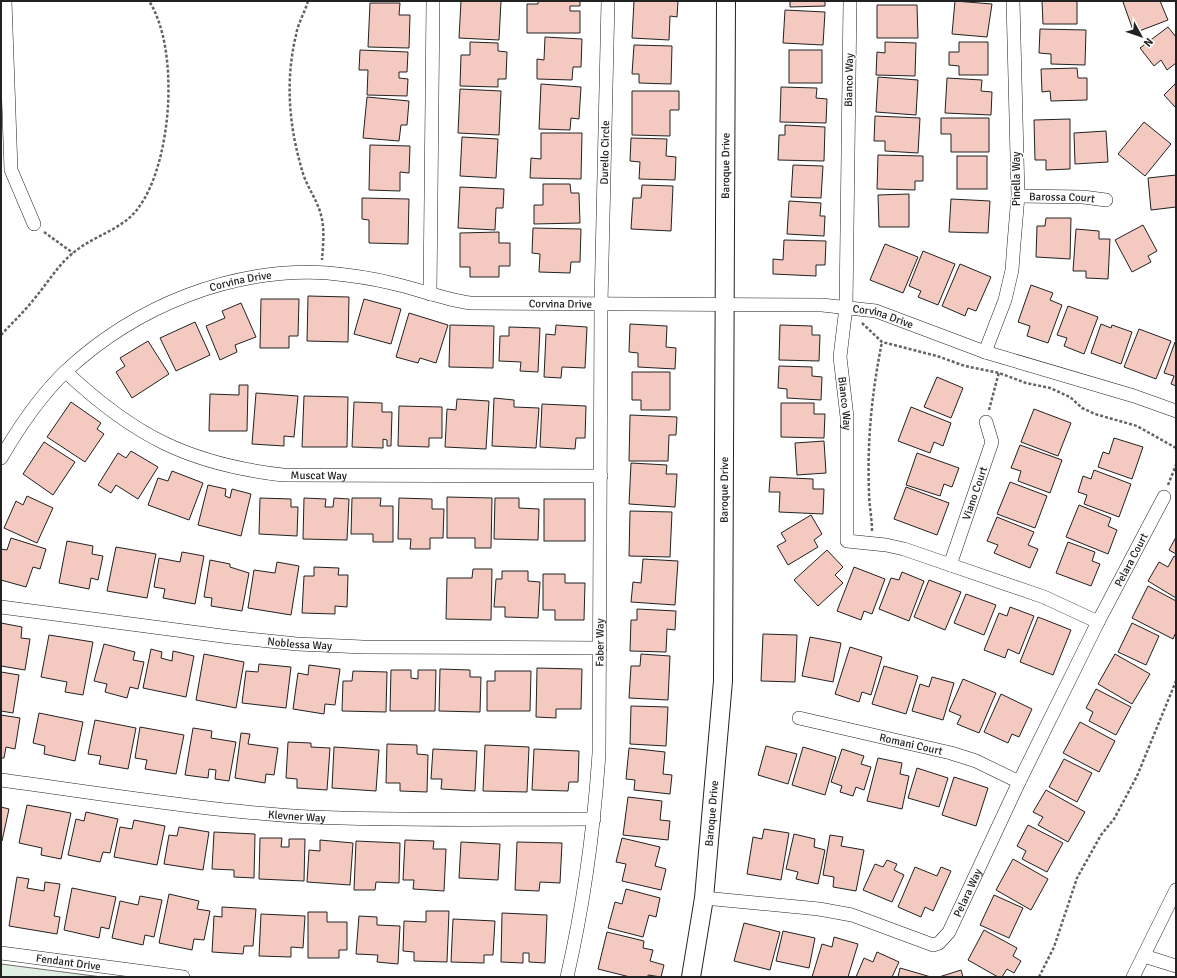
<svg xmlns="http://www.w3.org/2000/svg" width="1177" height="978" viewBox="0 0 1177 978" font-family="Signika,sans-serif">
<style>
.green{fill:#e0efe3;stroke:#6f6f6f}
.building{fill:#f3c9c0;stroke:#222}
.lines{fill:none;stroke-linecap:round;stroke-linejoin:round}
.street-casing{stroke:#222;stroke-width:14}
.secondary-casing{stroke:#222;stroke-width:20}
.path{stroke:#646464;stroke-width:2.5;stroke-dasharray:3 2;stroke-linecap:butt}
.street{stroke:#fff;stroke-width:13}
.secondary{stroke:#fff;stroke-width:18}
.labels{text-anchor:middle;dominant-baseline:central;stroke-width:3;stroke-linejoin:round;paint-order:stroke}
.street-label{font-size:11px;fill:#222;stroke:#fff}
</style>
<rect width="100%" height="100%" fill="#fff"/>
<path class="green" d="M1 964 102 977H1Z"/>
<g class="building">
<path d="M461 1H501L499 40 459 38Z"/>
<path d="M538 1H580V6H570V11H580V33H527V4H538Z"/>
<path d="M634 1H678L677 17 670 16 669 40 632 38Z"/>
<path d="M790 1H825V6L790 7Z"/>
<path d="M955 1 992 4 987 37 952 34Z"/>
<path d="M1042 1H1077V24H1043Z"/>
<path d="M1126 1H1160L1168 20 1134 33 1123 2Z"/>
<path d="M370 3H400L399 15H410L409 48 368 47Z"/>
<path d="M877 5H917L918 38H877Z"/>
<path d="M785 10 825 12 823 45 783 43Z"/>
<path d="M1168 27 1176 37V63L1167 70 1161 60 1154 66 1140 48Z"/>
<path d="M1040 29 1086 30 1085 65 1051 64V54L1039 53Z"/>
<path d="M545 37 582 39 581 67H573L572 80 537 79V59L544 60Z"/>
<path d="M470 42 498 43V51L507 52 506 79H498V87L460 86 461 55H470Z"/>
<path d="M885 42 916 43 915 76 876 75 877 52 885 53Z"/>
<path d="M959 42H988V75H959V66L949 65V52H959Z"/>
<path d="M634 45 672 46 671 84 639 83V74H632Z"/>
<path d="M360 50 408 52 407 72H399V78L408 79 407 96 367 95 368 70H359Z"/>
<rect x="789" y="50" width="33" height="33"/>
<path d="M1077 68 1078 78H1087V100L1051 101 1050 91 1042 92 1041 69Z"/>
<path d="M878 77 918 80 916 115 876 112Z"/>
<path d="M947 78 982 80 981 91 992 92 991 115 945 113Z"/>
<path d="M1176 83V108L1164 95Z"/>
<path d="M541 84 581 87 579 119 571 118 570 130 539 129Z"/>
<path d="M781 87 817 88 816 98 827 99 826 123 780 122Z"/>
<path d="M460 89 501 91 499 135 458 133Z"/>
<path d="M632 91H679V110H670V136L632 135Z"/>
<path d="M367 97 409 101 407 125H401L399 141 363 138Z"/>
<path d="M875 116 920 118 918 153 885 151V141H874Z"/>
<path d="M941 118H989V152H951V134H941Z"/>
<path d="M1070 119V169L1046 170V160H1035L1034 120Z"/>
<path d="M1144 122 1171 144 1145 176 1118 154Z"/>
<path d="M785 125 825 127 824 161 778 160 779 135H785Z"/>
<path d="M1106 131 1108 162 1075 164 1074 133Z"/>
<path d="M541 133H582L581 179 530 178 531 158 541 159Z"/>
<path d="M462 137 498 139 496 178 460 176Z"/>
<path d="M631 138 667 139 666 156 676 157 675 180 639 179 640 162 630 161Z"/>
<path d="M370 145 410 146 409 173 400 172V191L369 190Z"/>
<path d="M878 155 923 156V181H915V190L877 189Z"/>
<rect x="957" y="156" width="30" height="33"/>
<path d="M793 165 823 166 821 198 791 197Z"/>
<path d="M1176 175V207L1151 210 1148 178Z"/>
<path d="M543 184H570L571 193H579L580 223 534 224V205H543Z"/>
<path d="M642 185 673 186 671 231 631 229 633 198H641Z"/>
<path d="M460 187 504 189 503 208H496L495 230 458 228Z"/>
<path d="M909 194V227H879L878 195Z"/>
<path d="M362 198 409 199 408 244 369 243V220L362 219Z"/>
<path d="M951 199 990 201 988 233 949 232Z"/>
<path d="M789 201 821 203 820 216H825L824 236 787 234Z"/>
<path d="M1046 218H1071L1070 259 1036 257 1037 226H1045Z"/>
<path d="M1143 225 1157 251 1148 256 1151 262 1132 272 1115 240Z"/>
<path d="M533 228 581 229 580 262H571L570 273 539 272 540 254 532 253Z"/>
<path d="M1076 229 1099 231V239H1110L1108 279 1086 278V271H1073Z"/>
<path d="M499 232V243H510V266H499V277H470V267H460V233Z"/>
<path d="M784 240 826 241 825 265H816V276L773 274V259L783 260Z"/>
<path d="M885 244 918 257 903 293 870 280Z"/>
<path d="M923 251 955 264 938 305 918 297 921 291 909 286Z"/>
<path d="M960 264 991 277 976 311 968 308 965 316 942 306Z"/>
<path d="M1031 285 1053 293 1050 300 1062 305 1048 343 1027 336 1030 326 1018 322Z"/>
<path d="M308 296 349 297 348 342 307 341Z"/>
<path d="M261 299H299L298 336H289V348H260Z"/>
<path d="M364 299 401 309 391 344 354 334Z"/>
<path d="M241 303 256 337 235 345 237 352 220 360 206 326 225 318 222 311Z"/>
<path d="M1068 306 1098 317 1084 354 1064 346 1067 338 1057 335Z"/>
<path d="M409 313 448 325 436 363 420 358 418 363 396 357Z"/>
<path d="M195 322 210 355 176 371 160 338Z"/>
<path d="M630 324 667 326 666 347 676 348 675 369 638 367V353L629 352Z"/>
<path d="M1101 324 1111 328 1112 325 1132 332 1121 364 1091 353Z"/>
<path d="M450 325 494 326 493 368 449 367Z"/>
<path d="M556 325 587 327 585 368 562 367 561 378 544 377 546 334 555 335Z"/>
<path d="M780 325 812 326V335H820L819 361 779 360Z"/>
<path d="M509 327 540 328 538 372 520 371 521 362 499 361 500 336H509Z"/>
<path d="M1139 329 1171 341 1156 379 1124 367Z"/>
<path d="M148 341 169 374 132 398 116 372 125 366 120 358Z"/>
<path d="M1175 342 1176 343V386L1171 384 1174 376 1164 373Z"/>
<path d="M779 366 812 367V376L822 377 821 400 787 398V389L778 388Z"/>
<path d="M632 372H670V410H641V400H632Z"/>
<path d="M937 377 963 388 951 418 924 407Z"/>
<path d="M239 385H248L247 431H209L210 394 239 395Z"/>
<path d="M256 393 298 396 294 437 284 436V446L252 444Z"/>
<path d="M304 396 348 397 347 447H302Z"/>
<path d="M494 398 514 400V407L539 408 536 448 492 446Z"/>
<path d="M457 399 489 401 486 449 445 447 447 409 456 410Z"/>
<path d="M71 402 101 423 97 429 104 434 85 462 47 437Z"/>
<path d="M354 402 382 403V412H392L391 446H387V440L383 439V448L352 447Z"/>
<path d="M781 403H814V414H825L824 438 781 437Z"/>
<path d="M542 404 586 406 585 438H576L575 449 540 447Z"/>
<path d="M399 406 442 407V438H429V447L398 446Z"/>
<path d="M911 407 951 423 943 446 934 442 930 453 898 441Z"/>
<path d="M1034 409 1071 423 1058 456 1021 442Z"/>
<path d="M630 415 677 417 676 435H669L668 461H629Z"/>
<path d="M1114 438 1143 447 1132 479 1098 467 1103 452 1109 454Z"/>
<path d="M824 441 826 473 797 475 795 443Z"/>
<path d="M44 442 75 462 53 495 23 474Z"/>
<path d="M1020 445 1062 460 1050 493 1018 481 1021 471 1011 468Z"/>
<path d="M131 451 158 467 138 499 116 485 111 493 98 485 118 453 126 458Z"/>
<path d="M917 453 959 468 952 487 944 484 940 496 906 485Z"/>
<path d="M631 463 667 465 666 474H677L675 507 629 504Z"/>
<path d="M1094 470 1131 484 1119 517 1084 504 1087 495 1078 492 1083 476 1091 479Z"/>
<path d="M172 471 203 483 189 520 148 505 158 478 168 481Z"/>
<path d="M770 477 813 479V489H824L823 514 779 512 780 492H769Z"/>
<path d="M1010 482 1047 496 1035 528 997 514Z"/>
<path d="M208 485 226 489 225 496 230 498 232 489 251 494 241 536 198 525Z"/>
<path d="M906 487 949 503 937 535 894 519Z"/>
<path d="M27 496 53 508 37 543 4 528 16 501 23 505Z"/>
<path d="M447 497 492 498 491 548H475V538H447Z"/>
<path d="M260 498 291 499V507H298L297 536 259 534Z"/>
<path d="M304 498 326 499 325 507H333L334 498 349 499 347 540 303 539Z"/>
<path d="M352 498H381L380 506H393V542H373V534H351Z"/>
<path d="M399 498 432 499V509H444L443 538H430V549H410L411 539H398Z"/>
<path d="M495 498H519V508L539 509 538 540 494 539Z"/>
<rect x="544" y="499" width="41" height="42"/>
<path d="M1079 505 1111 518 1108 526 1117 530 1108 554 1066 537Z"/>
<path d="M630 511 672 512 670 557 629 556Z"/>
<path d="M811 515 822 534 814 540 818 547 788 565 777 546 786 541 781 533Z"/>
<path d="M997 517 1034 532 1028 545 1038 549 1030 568 994 553 998 545 987 541Z"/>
<path d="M1176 537V554L1169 550Z"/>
<path d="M11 538 46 549 40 569 33 567 26 587 1 580V549L7 550Z"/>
<path d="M67 541 93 546 92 554 103 556 98 580 91 578 89 589 59 583Z"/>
<path d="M1068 542 1095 552 1092 561 1100 564 1091 586 1056 573Z"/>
<path d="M116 547 156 554 147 598 107 591Z"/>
<path d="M827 550 843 567 835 575 843 583 818 606 794 580Z"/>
<path d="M182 552 204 556 195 604 163 598 165 589 154 587 159 558 180 562Z"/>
<path d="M1174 556 1176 557V598L1148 581 1159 562 1168 567Z"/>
<path d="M643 559 678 561 675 605 631 602 633 582 641 583Z"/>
<path d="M210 560 230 564V567L249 573 242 611 211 606 212 598 204 597Z"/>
<path d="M277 562 299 566 291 615 248 608 254 570 275 573Z"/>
<path d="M314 567 339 568 338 575H348L347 607 335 606V614L302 613 304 576H314Z"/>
<path d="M854 567 885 579 872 614 864 611 861 620 837 611Z"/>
<path d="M473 569H492L491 620 446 619 447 578H472Z"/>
<path d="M502 571H528V581L540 582 538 618 505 617V607H494L496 579H502Z"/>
<path d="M902 572 924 581 909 621 879 609 891 578 899 580Z"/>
<path d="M543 574H565V583H585L584 620H555V610H543Z"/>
<path d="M929 580 961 592 945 630 914 617Z"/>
<path d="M1148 586 1176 601V632L1173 639 1132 618Z"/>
<path d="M966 594 996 605 984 635 954 623Z"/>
<path d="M1010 607 1034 616 1019 654 1008 649 1005 658 984 650 999 613 1007 616Z"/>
<path d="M637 609 676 611 675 630 667 629 666 652 630 651 631 620H637Z"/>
<path d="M1038 617 1071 630 1053 675 1020 662Z"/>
<path d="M1 623 22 627 21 638 30 639 25 670 1 666Z"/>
<path d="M1132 623 1159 636 1146 665 1118 652Z"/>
<path d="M763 634 797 635 795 682 761 681Z"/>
<path d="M49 635 93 642 83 695 65 692 67 682 41 677Z"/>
<path d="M810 637 841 643 833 682 802 676Z"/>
<path d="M104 644 135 652 133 660 144 662 138 689 130 687 127 698 105 692 107 684 94 681Z"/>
<path d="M850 647 882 657 871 695 862 692 859 702 835 694Z"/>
<path d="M151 649 162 652 161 658 172 661 173 651 194 656 186 697 143 688Z"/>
<path d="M204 654 244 662 236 708 196 700Z"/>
<path d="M641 654 670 656 668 700 629 698 631 666H640Z"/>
<path d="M1115 654 1150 674 1132 704 1098 684Z"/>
<path d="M259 664 291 667 286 708 242 703 246 671 258 672Z"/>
<path d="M309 665 340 669 335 705 325 704 324 714 293 709 298 673 308 675Z"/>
<path d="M884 666 918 676 906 714 872 704Z"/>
<path d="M537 668 582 669 581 709H556V718L536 717Z"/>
<path d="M440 669 470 670V677H481L480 712 439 711Z"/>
<path d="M391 670H411V678L418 679V670H436L435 711H390Z"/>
<path d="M353 671 387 672 386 712 342 711 343 681H352Z"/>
<path d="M495 671H531L530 711H487V681H495Z"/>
<path d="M1 672 19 675 13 713 1 711Z"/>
<path d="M932 677 954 683 943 720 912 711 920 684 929 687Z"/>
<path d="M963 679 996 693 979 733 957 724 961 716 949 711Z"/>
<path d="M1096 689 1131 707 1116 735 1089 721 1093 712 1086 708Z"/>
<path d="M1001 694 1032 709 1019 737 1012 734 1008 743 984 732Z"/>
<path d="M631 706 668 707 666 746 630 744Z"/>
<path d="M39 713 83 722 75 761 44 754 45 746 33 743Z"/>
<path d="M1 715 20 718 15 749 6 747 4 758H1Z"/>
<path d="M95 720 136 728 128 769 99 764 101 756 88 754Z"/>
<path d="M1080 722 1115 741 1099 772 1063 753Z"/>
<path d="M140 727 184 735 176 774 145 769 147 760 135 758Z"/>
<path d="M193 728 212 731 211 738 236 742 229 781 215 779 216 770 209 769 208 778 185 775Z"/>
<path d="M241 733 250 734 248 744 278 748 274 775 266 774 265 783 235 778Z"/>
<path d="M288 742 311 743V747L330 748 327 790 297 788V779L286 778Z"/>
<path d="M387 744 417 745V754L428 755 427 792 400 791V783H386Z"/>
<path d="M485 745 529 747 527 792 483 791Z"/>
<path d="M766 746 797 754 788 784 758 775Z"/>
<path d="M334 747 379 750 376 791 332 788Z"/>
<path d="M803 747 836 757 825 795 792 785Z"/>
<path d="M629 748 665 752 663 774 672 775 670 794 634 790 635 780 626 779Z"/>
<path d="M433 749 477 751 475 791 441 789 442 779H431Z"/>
<path d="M534 749 579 751 578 782H569L568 791 532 790Z"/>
<path d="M842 749 864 756 861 764 871 767 864 790 856 787 853 796 840 792 842 786 831 782Z"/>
<path d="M878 758 902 763 900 774 909 776 902 809 867 801Z"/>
<path d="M1064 759 1092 773 1077 802 1049 787Z"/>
<path d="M917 768 948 778 939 807 908 798Z"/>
<path d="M954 777 988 788 976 826 942 815Z"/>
<path d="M1046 790 1085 812 1068 842 1038 825 1043 817 1033 812Z"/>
<path d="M628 797 662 801 660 820 670 821 668 840 623 835Z"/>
<path d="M27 805 71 813 61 859 41 855 42 848 19 843Z"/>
<path d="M1 807 9 809 2 841H1Z"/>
<path d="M86 812 118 819 110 853 103 852 100 862 68 855 76 819 84 821Z"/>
<path d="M134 820 165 826 157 865 114 857 120 827 132 829Z"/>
<path d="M1028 825 1063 843 1047 872 1022 859 1026 851 1017 846Z"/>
<path d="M179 827 209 832 203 870 164 864 169 835 177 836Z"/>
<path d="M764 829 789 833 781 880 747 874 753 837 762 839Z"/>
<path d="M214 832 255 834 254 878 234 877V870L212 869Z"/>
<path d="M794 834 815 839 814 847 825 850 818 884 796 879 798 872 786 869Z"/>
<path d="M830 835 843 837 841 846 864 850 856 891 833 887 834 877 823 875Z"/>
<path d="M260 838H282L281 847H289V839H305L304 881 259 879Z"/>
<path d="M622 838 660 847 655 866 666 869 661 890 622 881 626 864 616 862Z"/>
<path d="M320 840 353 843 350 885 307 882 309 850 320 851Z"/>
<path d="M405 840 434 841 433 849H446L444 891 413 889 414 880H403Z"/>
<path d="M356 841 400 843 399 883 376 882 375 890H354Z"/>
<path d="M461 842 500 844 498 880 459 878Z"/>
<path d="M517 842 562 843 560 883 540 882 539 891 515 890Z"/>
<path d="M1013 859 1048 879 1031 910 996 890Z"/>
<path d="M887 860 897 864 894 870 904 875 892 902 863 890 875 864 883 867Z"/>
<path d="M915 867 937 876 941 867 951 871 933 911 925 907 921 917 898 907Z"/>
<path d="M17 877 29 879 27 888 44 891 45 882 60 884 54 916 60 917 57 934 9 926Z"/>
<path d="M72 888 116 897 109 929 101 927 99 938 64 930Z"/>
<path d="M626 889 660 898 656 917 649 915 643 937 608 928 615 902 622 904Z"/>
<path d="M169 894 199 901 197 909 210 911 204 940 194 939 192 950 159 943Z"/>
<path d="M994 895 1023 908 1009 938 980 925Z"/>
<path d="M140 896 162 900 154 937 145 935 143 945 112 938 120 901 138 905Z"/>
<path d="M222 907 256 909 253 946H244L243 954 212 952 214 916 222 917Z"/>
<path d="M426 911H449L447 962 414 961V952L403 951 404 921 426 922Z"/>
<path d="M308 912H327V922H347V950H339V958H308Z"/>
<path d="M502 913 547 915 545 963 529 962V953H523V963L501 962Z"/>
<path d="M261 914 305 916 303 948 291 947V957L259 956Z"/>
<path d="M359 916 377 917V925L400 926 398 964 377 962 378 955 356 954Z"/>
<path d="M453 919 495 921 493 955H484V963L451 962Z"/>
<path d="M744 923 780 932 770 970 734 961Z"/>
<path d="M984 930 1017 948 1013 956 1021 961 1014 973 1007 969 1002 977H998L968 960Z"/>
<path d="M783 931 815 938 809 968 776 961Z"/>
<path d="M607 932 644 941 643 948 653 950 650 961 664 965 661 977 648 975V977H630L598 969Z"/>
<path d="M834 937 858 944 848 977H812L822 944 832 947Z"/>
<path d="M877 952 899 962 892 977H856L864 958 873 962Z"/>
<path d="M900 968 931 977H898Z"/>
<path d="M961 970 963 977H939Z"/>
</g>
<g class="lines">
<g class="street-casing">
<g id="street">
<path d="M5 1 11 170 34 224"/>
<path id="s1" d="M850 1 846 307 840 357 847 417V541L886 545 904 549 1044 597 1098 622"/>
<path id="s2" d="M1018 196 1083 197 1106 200"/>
<path d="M430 294 433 1"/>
<path d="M985 352 1005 300 1012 270 1014 243 1018 196 1013 1"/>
<path id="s3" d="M66 372C134 436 189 464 283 475L601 476"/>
<path id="s4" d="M1 458C19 427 39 397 66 371 136 306 232 267 328 273 349 275 371 278 391 283 418 289 443 299 470 303L822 305 876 311 985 352 1134 396 1176 411"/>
<path id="s5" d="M950 565 992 442 986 422"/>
<path id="s6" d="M1 607 230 637 297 644 363 647 600 648"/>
<path id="s7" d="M799 718 951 753 976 761 1019 782"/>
<path id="s8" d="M1 780C104 794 207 811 310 817 405 821 500 819 594 819"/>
<path id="s9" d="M704 898 819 909 852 915 933 945 939 943 949 932 1019 782 1098 622 1164 497"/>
<path id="s10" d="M1 953 183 977"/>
<path d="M1144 956 1176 966"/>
<path id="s11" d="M567 977C584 903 594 829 599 753L601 304 608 1"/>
<path d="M1133 977 1176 890"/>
</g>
</g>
<g class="secondary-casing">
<g id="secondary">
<path id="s12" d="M691 977 704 898 723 681 726 1"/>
</g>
</g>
<g class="path">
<path d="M308 1C305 12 298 23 296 35 285 81 289 126 302 170 306 186 317 199 321 215 325 230 323 245 322 260"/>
<path d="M44 232 73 253"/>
<path d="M862 323 882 342 937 356 965 366 999 373 1026 383 1050 388 1070 397 1082 408 1095 414 1137 426 1176 448"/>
<path d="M1 335C12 323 24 312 34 299 47 284 57 266 73 253 94 235 123 230 139 207 172 162 180 49 149 1"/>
<path d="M989 410 999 372"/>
<path d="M1168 485 1176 465"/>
<path d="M872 531C872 518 869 505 869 492 867 441 872 391 882 342"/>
<path d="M1039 977 1054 947 1077 878 1101 835 1114 819 1137 776 1176 681"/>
</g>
<use href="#street" class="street"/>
<use href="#secondary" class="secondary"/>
</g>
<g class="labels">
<g class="street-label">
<text transform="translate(849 80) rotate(-89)">Bianco Way</text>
<text stroke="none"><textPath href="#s11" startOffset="827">Durello Circle</textPath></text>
<text stroke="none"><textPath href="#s12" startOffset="813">Baroque Drive</textPath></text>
<text transform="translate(1016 179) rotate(-90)">Pinella Way</text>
<text stroke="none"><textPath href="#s2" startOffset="44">Barossa Court</textPath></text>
<text stroke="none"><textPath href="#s4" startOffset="308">Corvina Drive</textPath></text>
<text stroke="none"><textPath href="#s4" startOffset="632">Corvina Drive</textPath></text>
<text stroke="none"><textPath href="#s4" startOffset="956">Corvina Drive</textPath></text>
<text stroke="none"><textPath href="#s1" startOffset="403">Bianco Way</textPath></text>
<text stroke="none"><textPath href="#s3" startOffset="281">Muscat Way</textPath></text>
<text stroke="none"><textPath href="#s12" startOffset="489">Baroque Drive</textPath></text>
<text stroke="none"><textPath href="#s5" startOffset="76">Viano Court</textPath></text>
<text stroke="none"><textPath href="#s9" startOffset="671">Pelara Court</textPath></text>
<text stroke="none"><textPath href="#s11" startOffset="337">Faber Way</textPath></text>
<text stroke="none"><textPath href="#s6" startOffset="301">Noblessa Way</textPath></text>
<text stroke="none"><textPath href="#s7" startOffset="115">Romani Court</textPath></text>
<text stroke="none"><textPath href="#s12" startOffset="165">Baroque Drive</textPath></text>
<text stroke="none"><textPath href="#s8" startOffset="298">Klevner Way</textPath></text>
<text stroke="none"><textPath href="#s9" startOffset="300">Pelara Way</textPath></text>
<text stroke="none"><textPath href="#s10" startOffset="68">Fendant Drive</textPath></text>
</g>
</g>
<rect width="1177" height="978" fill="none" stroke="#222222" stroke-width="4"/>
<g transform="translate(1141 36) rotate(130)" stroke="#ffffff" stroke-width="3" paint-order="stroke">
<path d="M0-3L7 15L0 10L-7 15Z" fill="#222222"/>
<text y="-6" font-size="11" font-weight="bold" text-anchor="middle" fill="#222222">N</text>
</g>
</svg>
